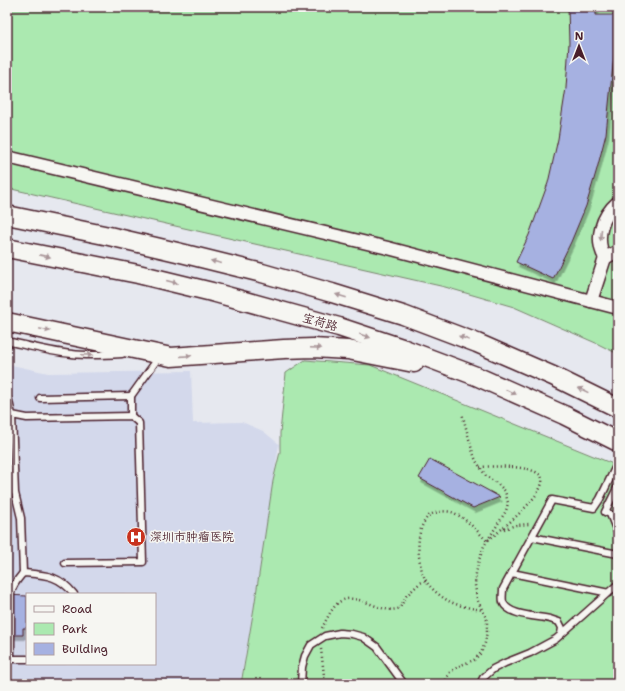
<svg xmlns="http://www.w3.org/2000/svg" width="625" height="691" viewBox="0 0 625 691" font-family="'Shantell Sans','LXGW WenKai TC',sans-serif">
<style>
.built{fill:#d3d8eb;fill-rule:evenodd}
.green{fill:#abe9b0;stroke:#7a846e}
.building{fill:#a6b1e1;stroke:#4a1f2b;filter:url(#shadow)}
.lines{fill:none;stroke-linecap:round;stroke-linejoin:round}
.lane-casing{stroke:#4a1f2b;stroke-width:9}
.street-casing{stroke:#4a1f2b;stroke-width:15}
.secondary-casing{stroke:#4a1f2b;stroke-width:21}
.path{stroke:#4a1f2b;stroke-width:2.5;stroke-dasharray:1 3;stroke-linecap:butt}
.lane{stroke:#f6f6f2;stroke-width:6}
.street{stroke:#f6f6f2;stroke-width:12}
.secondary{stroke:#f6f6f2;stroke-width:18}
.oneway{fill:#a99598}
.labels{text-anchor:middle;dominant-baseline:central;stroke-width:3;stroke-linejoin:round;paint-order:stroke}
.street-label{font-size:12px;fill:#4a1f2b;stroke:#f6f6f2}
.poi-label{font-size:12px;fill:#4a1f2b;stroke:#f6f6f2;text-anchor:start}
</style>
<defs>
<filter id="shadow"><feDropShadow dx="2.5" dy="4.5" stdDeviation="0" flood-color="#0004"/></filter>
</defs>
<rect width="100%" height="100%" fill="#e6e8ef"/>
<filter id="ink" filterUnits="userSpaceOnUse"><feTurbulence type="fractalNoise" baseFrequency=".025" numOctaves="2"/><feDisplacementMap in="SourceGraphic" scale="8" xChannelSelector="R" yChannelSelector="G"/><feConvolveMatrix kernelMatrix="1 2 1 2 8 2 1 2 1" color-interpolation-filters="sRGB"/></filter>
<g filter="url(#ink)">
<path class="built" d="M7 364 48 373 191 371 193 423 242 422 263 431 279 444 254 608 240 684H7ZM27 594H155V664H27Z"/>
<g class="green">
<path d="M7 7H618V354L598 344 514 307 445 287 7 188Z"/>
<path d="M305 360 370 365 618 466V684H241L254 608 273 481 280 452V433L286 373Z"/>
</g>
<g class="building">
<path d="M568 7H596V15H614V55L606 134 597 169 586 206 571 242 553 279 516 262 529 235 548 183 558 139 566 88 569 43Z"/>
<path d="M430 459 500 497 473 508 419 478Z"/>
<path d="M7 595 27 596V628H23V635H7Z"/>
</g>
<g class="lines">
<g class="lane-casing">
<g id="lane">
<path d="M7 341C29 346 50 352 72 354 88 356 105 355 122 354"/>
<path d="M7 398 9 401 12 415 15 493 21 518 23 573C18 579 13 584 11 593V659"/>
<path d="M40 398 131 396"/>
<path d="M7 414 27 418 131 416 139 423 143 562 65 563"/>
<path d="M131 416V396L159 357"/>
<path d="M618 486 605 512 610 514 618 534"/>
<path d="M532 537 618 554"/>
<path d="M23 573C46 575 59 575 74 594"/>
<path d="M512 573 609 593"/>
<path d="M561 634 562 628 559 622C556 621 553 620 550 619 538 616 508 616 503 602 502 598 503 593 503 589L552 500 594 508 600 499 618 462"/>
<path d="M9 659H27"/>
<path d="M301 684 302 667 305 656 311 645 325 636 340 633 352 634 363 637 377 647 404 684"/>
<path d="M480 684 483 678 493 669 505 663 530 653 556 639 618 584"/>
</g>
</g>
<g class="street-casing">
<g id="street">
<path d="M7 157 388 248 568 295 618 308"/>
<path d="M618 202C602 216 594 238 605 258L618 251"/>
<path d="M591 301 605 258"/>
</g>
</g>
<g class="secondary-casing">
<g id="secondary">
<path d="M7 215 109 236 177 252 262 273 332 293 403 315 477 343 553 376 618 408"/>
<path d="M7 248 138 274 212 292 339 327 402 348 476 376 564 415 618 442"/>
<path d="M7 322 171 357 284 349 313 348 348 350 414 363"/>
</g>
</g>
<g class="path">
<path d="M480 467C494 466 530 465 540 475 554 489 497 533 487 541 477 531 467 519 454 513 450 511 444 511 439 512 436 513 433 513 430 515 413 528 417 568 428 584 433 590 440 596 447 600 457 606 471 608 482 610"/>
<path d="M504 529 516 525 530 524"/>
<path d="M322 628C326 621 329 613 335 606 348 590 369 605 385 609 391 610 395 610 400 608L406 596 420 583 427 580"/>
<path d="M321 649 325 684"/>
<path d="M447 684 446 680 450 672 461 665 474 660 481 653 485 643 487 631V620L477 599 475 585 476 573 479 560 484 546 506 511 508 503 505 491 498 484 486 476 476 461 472 450 462 413"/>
</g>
<use href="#lane" class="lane"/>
<use href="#street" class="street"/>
<use href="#secondary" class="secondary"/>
</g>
<defs><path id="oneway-solid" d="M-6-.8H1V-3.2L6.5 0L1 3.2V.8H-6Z"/></defs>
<g class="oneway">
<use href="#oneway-solid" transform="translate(601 235) rotate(95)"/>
<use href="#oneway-solid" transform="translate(45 256) rotate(11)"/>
<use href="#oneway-solid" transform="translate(216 262) rotate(-166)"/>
<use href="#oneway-solid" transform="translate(172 282) rotate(14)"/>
<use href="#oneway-solid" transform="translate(341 296) rotate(-163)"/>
<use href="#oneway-solid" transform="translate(45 330) rotate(12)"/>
<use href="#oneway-solid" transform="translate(365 336) rotate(19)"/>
<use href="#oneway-solid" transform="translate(464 338) rotate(-159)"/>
<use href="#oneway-solid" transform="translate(316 348) rotate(2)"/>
<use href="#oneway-solid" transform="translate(87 355) rotate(2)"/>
<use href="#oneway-solid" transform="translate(186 356) rotate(-4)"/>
<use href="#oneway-solid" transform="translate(583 390) rotate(-154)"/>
<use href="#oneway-solid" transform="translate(511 392) rotate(24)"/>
</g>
</g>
<defs>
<g id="hospital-disc" transform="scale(1)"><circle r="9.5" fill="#c8321e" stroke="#f6f6f2"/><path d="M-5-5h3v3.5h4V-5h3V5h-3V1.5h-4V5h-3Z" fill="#fff"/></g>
</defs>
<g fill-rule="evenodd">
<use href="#hospital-disc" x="136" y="537"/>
</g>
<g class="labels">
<g class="street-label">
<text transform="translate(320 322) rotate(16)">宝荷路</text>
</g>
<g class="poi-label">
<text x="150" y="537">深圳市肿瘤医院</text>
</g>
</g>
<rect width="625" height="691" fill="none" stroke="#f6f6f2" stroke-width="24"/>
<rect x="12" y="12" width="601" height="667" fill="none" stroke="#4a1f2b" stroke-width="1.5" filter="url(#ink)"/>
<rect x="26" y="593" width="130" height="72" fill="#f6f6f2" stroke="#b1a0a2"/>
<rect x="34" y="606" width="20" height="6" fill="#f6f6f2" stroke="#b1a0a2"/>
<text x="62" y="613" font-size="12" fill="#4a1f2b">Road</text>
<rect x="34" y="623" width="20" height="12" fill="#abe9b0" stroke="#b1a0a2"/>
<text x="62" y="633" font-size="12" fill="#4a1f2b">Park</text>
<rect x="34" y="643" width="20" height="12" fill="#a6b1e1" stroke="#b1a0a2"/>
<text x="62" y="653" font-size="12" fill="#4a1f2b">Building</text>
<g transform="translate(579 46)" stroke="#f6f6f2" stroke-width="3" paint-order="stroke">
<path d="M0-3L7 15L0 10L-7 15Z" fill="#4a1f2b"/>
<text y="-6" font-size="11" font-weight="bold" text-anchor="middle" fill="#4a1f2b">N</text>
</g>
</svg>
